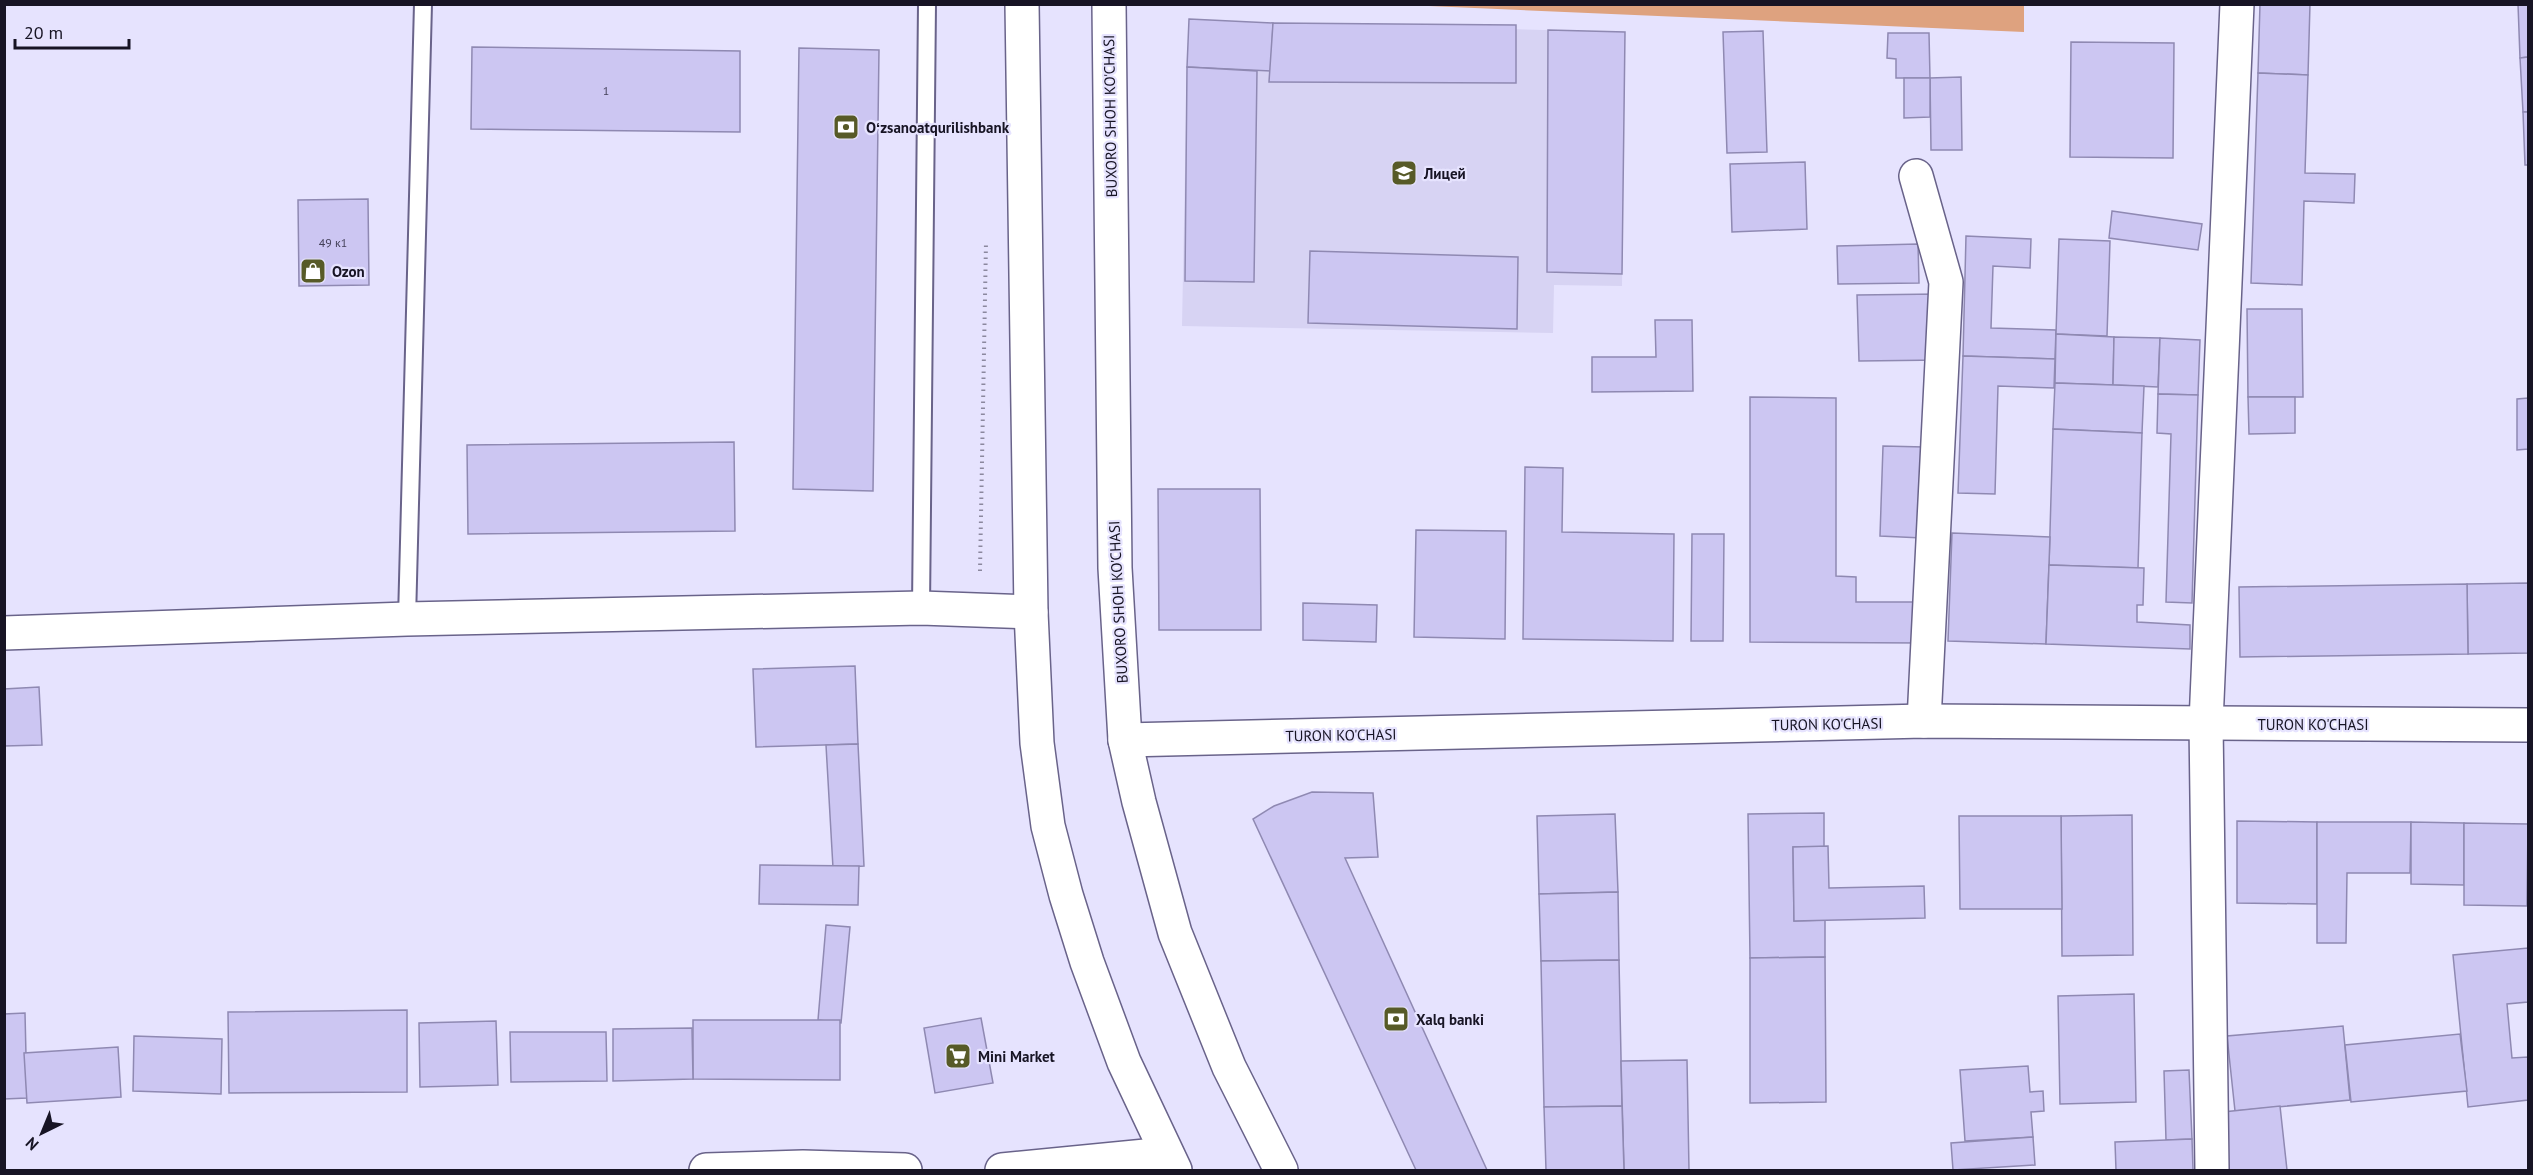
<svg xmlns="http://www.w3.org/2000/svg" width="2533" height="1175" viewBox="0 0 2533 1175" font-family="'PT Sans',sans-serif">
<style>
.built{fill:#d7d3f3}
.forest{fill:#dea27f}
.building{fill:#ccc6f2;stroke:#8f89b2;stroke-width:1.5}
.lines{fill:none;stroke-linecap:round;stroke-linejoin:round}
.lane-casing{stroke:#69638a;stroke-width:20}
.street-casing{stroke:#69638a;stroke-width:36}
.secondary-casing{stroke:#69638a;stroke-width:36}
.primary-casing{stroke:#69638a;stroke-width:36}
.path{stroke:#8b889e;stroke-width:4;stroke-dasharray:1.5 4.5;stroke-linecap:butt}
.lane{stroke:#fff;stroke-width:16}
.street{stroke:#fff;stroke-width:33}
.secondary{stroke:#fff;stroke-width:33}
.primary{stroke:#fff;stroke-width:33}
.labels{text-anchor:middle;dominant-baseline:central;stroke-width:4.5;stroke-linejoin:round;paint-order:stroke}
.number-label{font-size:12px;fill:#444058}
.street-label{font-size:15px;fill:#171424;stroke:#e6e3fe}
.poi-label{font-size:15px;font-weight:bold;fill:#171424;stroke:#e6e3fe;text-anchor:start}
</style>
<rect width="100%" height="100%" fill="#e6e3fe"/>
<path class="built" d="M1273 23 1625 32 1622 286 1554 285 1553 333 1182 326 1187 67 1271 71Z"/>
<path class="forest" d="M2024 4V32L1406 5V4Z"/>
<g class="building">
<path d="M2260 4H2310L2308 75 2258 73Z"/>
<path d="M2518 4H2528V57L2520 58Z"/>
<path d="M1189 19 1273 23 1271 71 1187 67Z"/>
<path d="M1273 23 1516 25V83L1269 82Z"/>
<path d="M1548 30 1625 32 1622 274 1547 272Z"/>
<path d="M1763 31 1767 152 1727 153 1723 32Z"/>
<path d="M1888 33H1929L1930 78H1896V59L1887 58Z"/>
<path d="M2071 42 2174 43 2173 158 2070 157Z"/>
<path d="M472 47 740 51V132L471 129Z"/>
<path d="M799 48 879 50 873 491 793 489Z"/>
<path d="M2528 57V112H2523L2520 58Z"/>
<path d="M1187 67 1257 71 1254 282 1185 281Z"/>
<path d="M2258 73 2308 75 2305 173 2355 174 2354 203 2304 201 2302 285 2251 283Z"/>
<path d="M1961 77 1962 150H1931L1930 78Z"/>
<path d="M1904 78H1930V117L1904 118Z"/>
<path d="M2523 112H2528V165H2525Z"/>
<path d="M1805 162 1807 229 1732 232 1730 164Z"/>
<path d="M368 199 369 285 299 286 298 200Z"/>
<path d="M2112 211 2202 224 2198 250 2109 238Z"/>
<path d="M1966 236 2031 239 2030 268 1993 266 1991 328 2056 330 2055 359 1963 356Z"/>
<path d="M2059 239 2110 241 2107 336 2056 334Z"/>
<path d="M1918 244 1919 283 1838 284 1837 246Z"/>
<path d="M1310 251 1518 257 1517 329 1308 323Z"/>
<path d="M1939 294 1941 360 1859 361 1857 295Z"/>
<path d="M2247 309H2302L2303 397H2248Z"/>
<path d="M1655 320H1692L1693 391 1592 392V357H1656Z"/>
<path d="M2056 334 2114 337 2113 385 2055 383Z"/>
<path d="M2114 337 2160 338 2158 387 2113 385Z"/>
<path d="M2160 338 2200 340 2198 395 2158 394Z"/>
<path d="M1963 356 2055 359 2054 388 1998 386 1995 494 1958 493Z"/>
<path d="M2055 383 2144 386 2142 433 2053 429Z"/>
<path d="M2158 394 2198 395 2192 603 2166 602 2171 434 2157 433Z"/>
<path d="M1750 397 1836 398V576L1856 577V602H1921V643L1750 642Z"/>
<path d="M2248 397H2295V433L2249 434Z"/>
<path d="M2528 398V449L2517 450V399Z"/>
<path d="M2053 429 2142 433 2138 568 2049 565Z"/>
<path d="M734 442 735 531 468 534 467 445Z"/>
<path d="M1883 446 1924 447 1922 538 1880 536Z"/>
<path d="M1525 467 1563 468 1562 532 1674 534 1673 641 1523 639Z"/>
<path d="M1158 489H1260L1261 630H1159Z"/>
<path d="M1416 530 1506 531 1505 639 1414 637Z"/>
<path d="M1952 533 2050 537 2046 644 1948 641Z"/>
<path d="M1692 534H1724L1723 641H1691Z"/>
<path d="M2049 565 2144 568 2143 605H2137V622L2190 625V649L2046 644Z"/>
<path d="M2528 583V653L2468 654 2467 584Z"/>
<path d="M2467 584 2468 654 2240 657 2239 587Z"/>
<path d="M1303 603 1377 605 1376 642 1303 640Z"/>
<path d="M855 666 858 744 756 747 753 669Z"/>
<path d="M39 687 42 745 4 746V689Z"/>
<path d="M858 744 864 866 833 868 826 745Z"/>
<path d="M1312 792 1373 793 1378 857 1345 858 1487 1170H1416L1253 819 1274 806Z"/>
<path d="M1824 813V847H1793L1794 921 1825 920V957L1750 958 1748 814Z"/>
<path d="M1615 814 1618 892 1539 894 1537 816Z"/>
<path d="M2132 815 2133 955 2062 956 2061 816Z"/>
<path d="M1959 816H2061L2062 909H1960Z"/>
<path d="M2237 821 2317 822V904L2237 903Z"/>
<path d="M2317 822H2411L2410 873H2347L2346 943H2317Z"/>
<path d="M2411 822 2464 823V885L2411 884Z"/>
<path d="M2464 823 2528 824 2527 906 2464 905Z"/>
<path d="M1828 846 1829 888 1924 886 1925 918 1794 921 1793 847Z"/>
<path d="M760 865 859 866 858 905 759 904Z"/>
<path d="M1618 892 1619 960 1541 961 1539 894Z"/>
<path d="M826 925 850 927 841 1023 818 1020Z"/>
<path d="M2528 948V1002L2507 1004 2512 1058 2528 1057V1100L2468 1107 2453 955Z"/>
<path d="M1825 957 1826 1102 1750 1103V958Z"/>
<path d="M1619 960 1622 1106 1544 1107 1541 961Z"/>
<path d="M2134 994 2136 1102 2060 1104 2058 996Z"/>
<path d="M407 1010V1092L229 1093 228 1012Z"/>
<path d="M25 1013 27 1098 4 1099V1014Z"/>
<path d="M981 1018 993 1083 935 1093 924 1028Z"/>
<path d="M693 1020H840V1080L693 1079Z"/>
<path d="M496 1021 498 1085 420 1087 419 1023Z"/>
<path d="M2343 1026 2350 1100 2235 1111 2227 1036Z"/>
<path d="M692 1028 693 1079 613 1081V1029Z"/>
<path d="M510 1032H606L607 1081 511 1082Z"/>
<path d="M2460 1034 2467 1091 2351 1102 2345 1045Z"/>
<path d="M134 1036 222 1039 221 1094 133 1091Z"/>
<path d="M118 1047 121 1097 27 1103 24 1053Z"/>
<path d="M1687 1060 1689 1170H1624L1621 1061Z"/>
<path d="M2028 1066 2030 1092 2043 1091 2044 1111 2031 1112 2033 1137 1965 1141 1960 1070Z"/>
<path d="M2189 1070 2192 1139 2166 1140 2164 1071Z"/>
<path d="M1622 1106 1624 1170H1546L1544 1107Z"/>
<path d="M2280 1106 2287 1170H2229L2223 1112Z"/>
<path d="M2033 1137 2035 1165 1953 1170 1951 1143Z"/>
<path d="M2192 1139 2193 1170H2116L2115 1142Z"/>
</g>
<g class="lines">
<g class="lane-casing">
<g id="lane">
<path d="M921 608 927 4"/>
<path d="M407 619 423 4"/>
</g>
</g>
<g class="street-casing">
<g id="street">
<path d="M1916 176 1946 282 1924 721"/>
<path d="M4 633 407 619 921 608 1031 612"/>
<path d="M706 1170 803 1167 905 1170"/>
<path d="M1002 1170 1166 1154"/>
<path d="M2212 1170 2206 723 2237 4"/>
</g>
</g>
<g class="secondary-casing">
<path id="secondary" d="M1125 740 1924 721 2528 725"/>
</g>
<g class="primary-casing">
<g id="primary">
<path d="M1022 4 1031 612 1037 743 1048 826 1066 895 1087 962 1124 1062 1175 1170"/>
<path d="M1109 4 1115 568 1125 740 1139 802 1175 933 1229 1067 1281 1170"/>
</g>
</g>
<path class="path" d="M980 571 986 242"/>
<use href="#lane" class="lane"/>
<use href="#street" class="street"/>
<use href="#secondary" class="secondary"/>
<use href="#primary" class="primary"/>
</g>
<defs>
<g id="bank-square" transform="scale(1.35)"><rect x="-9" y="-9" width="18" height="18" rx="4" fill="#575a27" stroke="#e6e3fe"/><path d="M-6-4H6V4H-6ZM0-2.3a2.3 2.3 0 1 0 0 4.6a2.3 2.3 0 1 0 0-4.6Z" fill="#fff"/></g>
<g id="school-square" transform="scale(1.35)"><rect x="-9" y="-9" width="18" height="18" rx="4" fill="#575a27" stroke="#e6e3fe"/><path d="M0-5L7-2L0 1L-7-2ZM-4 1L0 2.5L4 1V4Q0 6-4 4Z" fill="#fff"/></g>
<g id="shop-square" transform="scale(1.35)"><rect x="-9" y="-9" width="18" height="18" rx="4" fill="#575a27" stroke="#e6e3fe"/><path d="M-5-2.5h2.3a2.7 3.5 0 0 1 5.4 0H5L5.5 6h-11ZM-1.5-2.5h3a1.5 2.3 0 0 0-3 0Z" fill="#fff"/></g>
<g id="supermarket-square" transform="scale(1.35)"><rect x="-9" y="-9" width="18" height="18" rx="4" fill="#575a27" stroke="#e6e3fe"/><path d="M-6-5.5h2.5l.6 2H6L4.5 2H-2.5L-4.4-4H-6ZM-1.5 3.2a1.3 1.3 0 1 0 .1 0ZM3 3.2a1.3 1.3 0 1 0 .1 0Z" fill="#fff"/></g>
</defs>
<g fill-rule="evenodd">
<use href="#bank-square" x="846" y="127"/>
<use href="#school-square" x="1404" y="173"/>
<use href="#shop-square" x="313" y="271"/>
<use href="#bank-square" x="1396" y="1019"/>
<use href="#supermarket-square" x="958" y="1056"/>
</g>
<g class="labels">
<g class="number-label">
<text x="606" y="90">1</text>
<text x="333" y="242">49 к1</text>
</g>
<g class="street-label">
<text transform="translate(1110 116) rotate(-91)">BUXORO SHOH KO'CHASI</text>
<text transform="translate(1118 602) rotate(-93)">BUXORO SHOH KO'CHASI</text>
<text transform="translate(1827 724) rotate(-1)">TURON KO'CHASI</text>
<text x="2313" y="724">TURON KO'CHASI</text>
<text transform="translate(1341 735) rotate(-1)">TURON KO'CHASI</text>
</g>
<g class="poi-label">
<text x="866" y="127">Oʻzsanoatqurilishbank</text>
<text x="1424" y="173">Лицей</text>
<text x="332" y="271">Ozon</text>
<text x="1416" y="1019">Xalq banki</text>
<text x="978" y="1056">Mini Market</text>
</g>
</g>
<rect width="2533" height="1175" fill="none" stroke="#171424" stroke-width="12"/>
<g transform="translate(42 1133) rotate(223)" stroke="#e6e3fe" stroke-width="4.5" paint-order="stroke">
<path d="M0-4.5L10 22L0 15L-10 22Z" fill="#171424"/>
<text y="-9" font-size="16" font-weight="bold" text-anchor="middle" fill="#171424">N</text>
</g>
<path d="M15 39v9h114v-9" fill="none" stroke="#171424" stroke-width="3"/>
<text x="24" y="39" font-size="18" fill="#171424" stroke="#e6e3fe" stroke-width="4.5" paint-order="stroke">20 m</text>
</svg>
